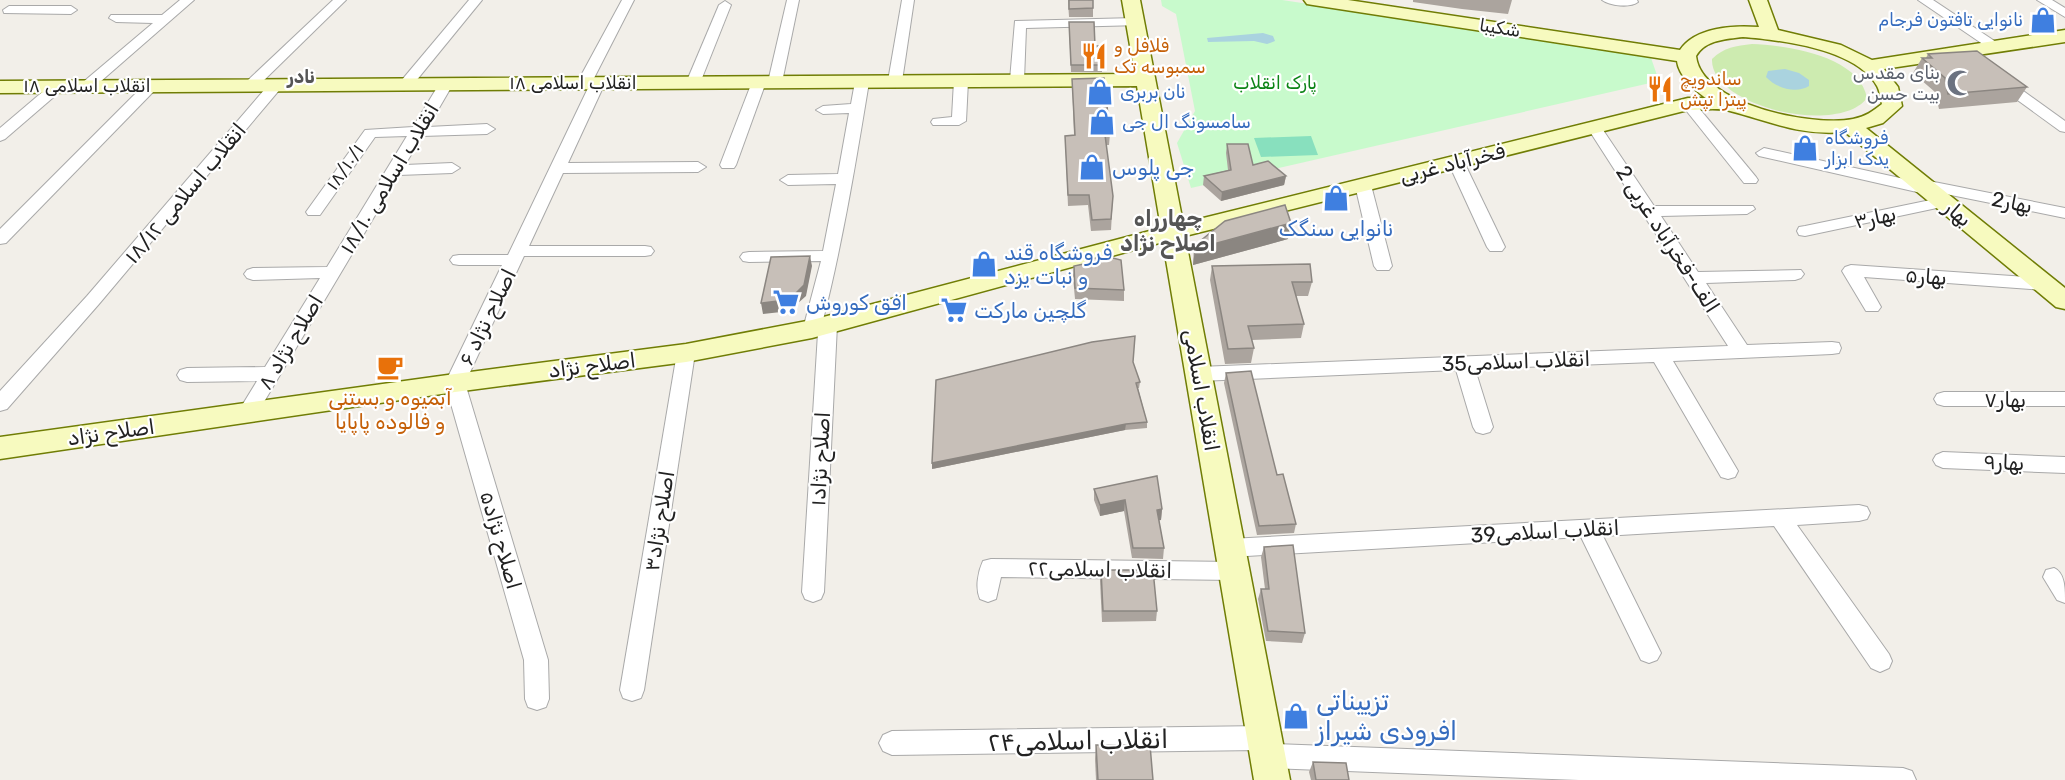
<svg xmlns="http://www.w3.org/2000/svg" width="2065" height="780" viewBox="0 0 2065 780" font-family="Rubik,Cairo,sans-serif">
<style>
.grass{fill:#cdebb0}
.park{fill:#c8facc}
.pitch{fill:#88e0be}
.water{fill:#aad3df}
.lines{fill:none;stroke-linecap:round;stroke-linejoin:round}
.street-casing{stroke:#a9a9a9;stroke-width:2}
.secondary-casing{stroke:#707d05;stroke-width:3}
.street{fill:#fff;fill-rule:evenodd}
.secondary{fill:#f7fabf;fill-rule:evenodd}
.wall{fill:#aba49e}
.shaded-wall{fill:#8b8681}
.building{fill:#c7bfb8;stroke:#8b8681;stroke-width:1.5}
.labels{text-anchor:middle;dominant-baseline:central;stroke-width:4.5;stroke-linejoin:round;paint-order:stroke}
.far-shop-label{font-size:18px;fill:#366cbe;stroke:#fff;text-anchor:start}
.far-street-label{font-size:18px;fill:#222;stroke:#fff}
.far-food-label{font-size:18px;fill:#c56008;stroke:#fff;text-anchor:start}
.far-worship-label{font-size:18px;fill:#5b616d;stroke:#fff;text-anchor:end}
.far-neighbourhood-label{font-size:18px;font-weight:bold;fill:#555;stroke:#fff}
.far-park-label{font-size:18px;fill:#0c8416;stroke:#fff}
.street-label{font-size:21px;fill:#222;stroke:#fff}
.shop-label{font-size:21px;fill:#366cbe;stroke:#fff;text-anchor:start}
.food-label{font-size:21px;fill:#c56008;stroke:#fff}
.neighbourhood-label{font-size:22px;font-weight:bold;fill:#555;stroke:#fff}
.near-shop-label{font-size:26px;fill:#366cbe;stroke:#fff;text-anchor:start}
.near-street-label{font-size:26px;fill:#222;stroke:#fff}
</style>
<rect width="100%" height="100%" fill="#f2efe9"/>
<path class="grass" d="M1752 44C1787 45 1860 56 1867 98 1839 136 1710 107 1712 59 1724 47 1736 46 1752 44Z"/>
<path class="park" d="M1161 0H1282L1650 55 1659 81 1191 188 1177 143 1195 111 1176 14 1162 6Z"/>
<path class="pitch" d="M1311 136 1318 155 1261 157 1254 138Z"/>
<g class="water">
<path d="M1263 33 1273 36 1275 41 1267 44 1254 41 1208 42 1207 38Z"/>
<path d="M1785 69 1799 73 1809 80V86C1796 94 1776 88 1766 77L1768 71Z"/>
</g>
<g class="lines">
<g class="street-casing">
<g id="street">
<path d="M180 0H194L92 89H82L80 86 82 83 153 23 116 22 109 18 111 15H162Z"/>
<path d="M333 0H346L256 88H246L244 85 246 82Z"/>
<path d="M469 0H482L411 87H401L399 84 401 81Z"/>
<path d="M622 0H634L592 82 598 79 605 83 568 163 698 162 706 167 698 172 563 173 529 246H645L651 247 654 251 651 255 645 256H524L465 383 548 660 549 699 546 707 537 710 528 707 525 699 524 660 445 383 502 265H459L453 264 450 260 453 256 459 255H508L590 84 584 87 577 83Z"/>
<path d="M787 0H799L782 82 775 86 768 82Z"/>
<path d="M902 0H914L902 81 895 85 888 81Z"/>
<path d="M1602 0H1637L1638 2C1630 8 1610 6 1602 0Z"/>
<path d="M1918 0H1933L2002 46 2000 49H1990Z"/>
<path d="M2037 0H2052L2065 8V17Z"/>
<path d="M725 1 731 5 700 83 698 86H688L686 83 719 5Z"/>
<path d="M9 6H71L77 10 71 14 4 13 3 10Z"/>
<path d="M1136 18 1141 19 1143 22 1141 25 1026 28 1024 80 1017 84 1010 80 1015 21Z"/>
<path d="M1999 76 2004 77 2065 121V132L2060 131 1994 83 1992 80 1994 77Z"/>
<path d="M961 77 968 81 966 121 959 125H933L931 122 933 119 952 117 954 81Z"/>
<path d="M759 78 766 82 736 165 734 168H722L720 165 752 82Z"/>
<path d="M862 78 869 82C856 161 843 241 823 320L834 321 837 325 824 592 821 599 813 602 805 599 802 592 818 333H805L803 329 821 261 749 262 743 261 740 257 743 253 749 252 823 251 836 184 788 185 780 180 788 175 838 174 849 113 823 114 816 110 823 106 851 104 855 82Z"/>
<path d="M446 80 453 84 428 127 487 124 495 129 487 134 422 136 405 165 452 163 460 168 452 173 399 175 255 417 248 419 241 417 238 412 257 381 187 382 180 380 177 375 180 370 187 368 265 367 320 278 253 280 247 278 244 274 247 270 253 268 327 267 407 136 375 137 320 215H308L306 212 365 130 413 127 441 81Z"/>
<path d="M276 81 281 82 283 85 281 88 99 304 7 409 0 411V391L87 296 271 82Z"/>
<path d="M58 82 63 83 65 86 63 89 5 139 0 141V128L53 83Z"/>
<path d="M151 82 156 83 158 86 156 89 6 243 0 244V229L146 83Z"/>
<path d="M1688 100 1693 101 1756 177 1758 180 1756 183H1744L1681 104Z"/>
<path d="M1594 123 1599 124 1654 206H1753L1755 209 1747 214 1661 216 1698 272 1801 270 1804 274 1801 278 1795 280 1706 283 1747 345 1832 342 1839 343 1841 348 1839 353 1832 354 1673 361 1738 471 1735 477 1728 479 1721 477 1654 362 1475 369 1493 427 1490 432 1483 434 1476 432 1473 427 1456 370 1199 381 1192 379 1189 374 1192 369 1199 367 1728 346 1587 127Z"/>
<path d="M1764 148 1918 182 1924 180 2065 208V218L1936 192 1930 195 1759 156 1756 153Z"/>
<path d="M1456 157 1464 162 1505 247 1502 251H1490L1487 247 1448 162Z"/>
<path d="M1363 180 1371 185 1392 266 1389 270H1377L1374 266 1355 185Z"/>
<path d="M1945 197 1951 199 1953 202 1951 205 1805 236 1799 235 1797 231 1799 227 1805 226Z"/>
<path d="M1851 265 2043 278 2049 280 2052 284 2049 288 2043 290 1864 277 1881 307 1878 311H1866L1842 271 1845 267Z"/>
<path d="M686 347 693 348 695 353 644 690 641 698 632 701 623 698 620 690 677 353 679 348Z"/>
<path d="M1944 392H2065V406H1944L1937 404 1934 399 1937 394Z"/>
<path d="M1943 452 2065 457V473L1943 468 1936 465 1933 460 1936 455Z"/>
<path d="M1859 505 1867 507 1870 513 1867 519 1859 521 1797 525 1889 654 1892 661 1889 668 1880 672 1871 668 1774 526 1603 536 1661 653 1657 660 1649 663 1641 660 1581 537 1230 557 1222 554 1219 548 1222 542 1230 539Z"/>
<path d="M991 559 1234 562 1242 564 1245 571 1242 578 1234 580 1001 577 996 599 988 602 980 599C975 588 978 572 983 561Z"/>
<path d="M2054 568C2065 573 2065 588 2065 603L2057 600 2043 577 2046 570Z"/>
<path d="M1265 726 1274 730 1278 738 1275 744 1903 768 1912 771 1916 780H1579L1268 768 1259 765 1255 756 1258 750 892 755 883 751 879 743 883 735 892 731Z"/>
</g>
</g>
<g class="secondary-casing">
<path id="secondary" d="M1122 0H1140L1183 223 1688 98H1706C1694 90 1679 76 1677 61L1313 5 1307 4 1304 0H1348L1680 50C1695 27 1734 25 1759 27L1749 0H1767L1778 30 1841 45 1872 60 2065 30V42L1884 69 1898 87 1902 106 1883 123 1866 128 2065 288V309L2056 307 1845 132C1800 136 1772 122 1730 111 1718 107 1701 110 1688 110L1185 236 1290 780H1254L1163 242 812 338 686 362 455 392 0 459V437L455 374 686 344 812 320 1161 228 1137 86 0 93V81L1135 74ZM1743 37C1781 40 1856 49 1877 86 1880 91 1880 98 1882 104 1873 111 1865 117 1853 119 1813 127 1701 105 1696 56 1705 40 1726 39 1743 37Z"/>
</g>
<use href="#street" class="street"/>
<use href="#secondary" class="secondary"/>
</g>
<g class="wall">
<path d="M1068 0H1093V17H1069Z"/>
<path d="M1413 0H1512L1508 14 1462 9 1413 2Z"/>
<path d="M1069 29 1095 46 1102 65V72H1071Z"/>
<path d="M1928 54 2027 87 2017 102 1939 109 1935 92 1913 73 1922 58H1926Z"/>
<path d="M1072 79 1110 134 1109 145H1106L1113 196 1111 230 1091 231 1088 205 1068 206 1065 136 1074 135Z"/>
<path d="M1227 144 1253 165 1286 176 1284 185 1221 201 1203 185 1204 176 1228 170 1226 153Z"/>
<path d="M1288 239 1193 265 1194 246Z"/>
<path d="M1074 266 1124 290V301L1075 299 1073 277Z"/>
<path d="M1212 266 1312 282 1308 296H1296L1304 324 1301 338 1252 340 1254 348 1251 363 1225 364 1210 280Z"/>
<path d="M1133 362 1140 382 1139 388H1138L1147 422V428L1125 430 932 469Z"/>
<path d="M1226 373 1277 475 1296 524 1294 533 1257 535 1224 383Z"/>
<path d="M1094 489 1162 509 1161 520H1159L1164 548 1163 559 1132 558 1124 511 1100 516 1094 500Z"/>
<path d="M1264 547 1305 633 1302 643 1266 641 1258 599 1261 589H1265L1261 557Z"/>
<path d="M1101 570 1157 611 1156 621 1102 622 1100 581Z"/>
<path d="M1096 745 1153 780H1096L1095 759Z"/>
<path d="M1313 762 1349 780H1311L1309 772Z"/>
</g>
<g class="shaded-wall">
<path d="M1286 176 1284 185 1221 201 1222 192Z"/>
<path d="M1291 223 1288 239 1193 265 1195 249Z"/>
<path d="M810 256 812 266 806 296 797 304 781 312 763 314 761 303Z"/>
<path d="M1126 424 1125 430 932 469V463Z"/>
<path d="M1125 500 1124 511 1100 516V505Z"/>
<path d="M1162 509 1161 520 1155 521 1157 510Z"/>
</g>
<g class="building">
<path d="M1069 0H1093V8L1069 9Z"/>
<path d="M1069 22H1094L1095 46H1101L1102 65H1071Z"/>
<path d="M1977 51 2027 87 1948 94 1945 78 1922 58H1932L1928 54Z"/>
<path d="M1104 78 1110 134 1105 135 1113 196 1111 219 1092 220 1089 195H1068L1065 136 1075 135 1072 79Z"/>
<path d="M1227 144H1248L1253 165 1268 161 1286 176 1222 192 1204 176 1231 170Z"/>
<path d="M1285 205 1291 223 1195 249 1194 246 1225 221Z"/>
<path d="M810 256 804 285 795 294 778 301 761 303 771 257Z"/>
<path d="M1105 256 1121 260 1124 290 1075 288 1074 266 1088 263 1091 259Z"/>
<path d="M1310 264 1312 282H1292L1304 324 1248 326 1254 348 1228 349 1212 266Z"/>
<path d="M1135 336 1133 362 1140 382 1136 383 1147 422 1126 424 932 463 936 380 1092 342Z"/>
<path d="M1251 371 1277 475 1283 474 1296 524 1259 526 1226 373Z"/>
<path d="M1157 476 1162 509 1157 510 1164 548H1133L1125 500 1100 505 1094 489Z"/>
<path d="M1293 545 1305 633 1268 631 1261 589H1269L1264 547Z"/>
<path d="M1101 570H1153L1157 611H1103Z"/>
<path d="M1096 745H1150L1153 780H1098Z"/>
<path d="M1313 762 1346 763 1349 780H1316Z"/>
</g>
<defs>
<g id="shop-bare" transform="scale(2.07)"><path d="M-5-2.5h2.3a2.7 3.5 0 0 1 5.4 0H5L5.5 6h-11ZM-1.5-2.5h3a1.5 2.3 0 0 0-3 0Z" fill="#3f7fe0" stroke="#fff" stroke-width="2.5" paint-order="stroke"/></g>
<g id="restaurant-bare" transform="scale(2.07)"><path d="M-5-6h1v4h1v-4h1v4h1v-4h1v5L-1.5 .5V6h-2V.5L-5-1ZM5-6V6H3V1.5H1.5Q1.5-4 5-6Z" fill="#e8710a" stroke="#fff" stroke-width="2.5" paint-order="stroke"/></g>
<g id="mosque-bare" transform="scale(2.07)"><path d="M3.5-4.9A6 6 0 1 0 3.5 4.9A5 5 0 1 1 3.5-4.9Z" fill="#6b7280" stroke="#fff" stroke-width="2.5" paint-order="stroke"/></g>
<g id="supermarket-bare" transform="scale(2.07)"><path d="M-6-5.5h2.5l.6 2H6L4.5 2H-2.5L-4.4-4H-6ZM-1.5 3.2a1.3 1.3 0 1 0 .1 0ZM3 3.2a1.3 1.3 0 1 0 .1 0Z" fill="#3f7fe0" stroke="#fff" stroke-width="2.5" paint-order="stroke"/></g>
<g id="cafe-bare" transform="scale(2.07)"><path d="M-5.5-4.5H6V0H3Q3 3.5 0 3.5H-2.5Q-5.5 3.5-5.5 0ZM3-3.2v2h1.7v-2ZM-6 4.5H4V6H-6Z" fill="#e8710a" stroke="#fff" stroke-width="2.5" paint-order="stroke"/></g>
</defs>
<g fill-rule="evenodd">
<use href="#shop-bare" x="2043" y="20"/>
<use href="#restaurant-bare" x="1094" y="56"/>
<use href="#mosque-bare" x="1960" y="83"/>
<use href="#restaurant-bare" x="1660" y="89"/>
<use href="#shop-bare" x="1100" y="92"/>
<use href="#shop-bare" x="1102" y="122"/>
<use href="#shop-bare" x="1805" y="148"/>
<use href="#shop-bare" x="1092" y="167"/>
<use href="#shop-bare" x="1336" y="198"/>
<use href="#shop-bare" x="984" y="264"/>
<use href="#supermarket-bare" x="786" y="302"/>
<use href="#supermarket-bare" x="954" y="310"/>
<use href="#cafe-bare" x="390" y="367"/>
<use href="#shop-bare" x="1296" y="716"/>
</g>
<g class="labels">
<g class="far-shop-label">
<text x="2023" y="20" text-anchor="end">نانوایی تافتون فرجام</text>
<text x="1120" y="92">نان بربری</text>
<text x="1122" y="122">سامسونگ ال جی</text>
<text x="1825" y="138">فروشگاه<tspan x="1825" dy="21">یدک ابزار</tspan></text>
</g>
<g class="far-street-label">
<text transform="translate(1500 28) rotate(9)">شکیبا</text>
<text x="573" y="83">۱۸ انقلاب اسلامی</text>
<text x="87" y="86">۱۸ انقلاب اسلامی</text>
<text transform="translate(345 167) rotate(-55)">۱۸/۱۰/۱</text>
</g>
<g class="far-food-label">
<text x="1114" y="46">فلافل و<tspan x="1114" dy="21">سمبوسه تک</tspan></text>
<text x="1680" y="79">ساندویچ<tspan x="1680" dy="21">پیتزا تپش</tspan></text>
</g>
<g class="far-worship-label">
<text x="1940" y="73">بنای مقدس<tspan x="1940" dy="21">بیت حسن</tspan></text>
</g>
<g class="far-neighbourhood-label">
<text x="301" y="77">نادر</text>
</g>
<g class="far-park-label">
<text x="1275" y="83">پارک انقلاب</text>
</g>
<g class="street-label">
<text transform="translate(1452 163) rotate(-14)">فخرآباد غربی</text>
<text transform="translate(389 178) rotate(-59)">۱۸/۱۰ انقلاب اسلامی</text>
<text transform="translate(185 193) rotate(-50)">۱۸/۱۲ انقلاب اسلامی</text>
<text transform="translate(2012 202) rotate(11)">2بهار</text>
<text transform="translate(1958 213) rotate(40)">بهار</text>
<text transform="translate(1875 217) rotate(-12)">بهار۳</text>
<text transform="translate(1668 239) rotate(57)">2 الف-فخرآباد غربی</text>
<text transform="translate(1926 276) rotate(4)">بهار۵</text>
<text transform="translate(487 317) rotate(-64)">۶ اصلاح نژاد</text>
<text transform="translate(290 342) rotate(-59)">۸ اصلاح نژاد</text>
<text transform="translate(1516 361) rotate(-2)">35انقلاب اسلامی</text>
<text transform="translate(592 365) rotate(-7)">اصلاح نژاد</text>
<text transform="translate(1202 390) rotate(80)">انقلاب اسلامی</text>
<text x="2005" y="399">بهار۷</text>
<text transform="translate(111 432) rotate(-8)">اصلاح نژاد</text>
<text transform="translate(820 459) rotate(-87)">اصلاح نژاد۱</text>
<text transform="translate(2004 462) rotate(2)">بهار۹</text>
<text transform="translate(659 521) rotate(-81)">اصلاح نژاد۳</text>
<text transform="translate(1545 531) rotate(-3)">39انقلاب اسلامی</text>
<text transform="translate(501 540) rotate(74)">اصلاح نژاد۵</text>
<text transform="translate(1100 569) rotate(1)">انقلاب اسلامی۲۲</text>
</g>
<g class="shop-label">
<text x="1112" y="167">جی پلوس</text>
<text x="1336" y="228" text-anchor="middle">نانوایی سنگک</text>
<text x="1004" y="252">فروشگاه قند<tspan x="1004" dy="24">و نبات یزد</tspan></text>
<text x="806" y="302">افق کوروش</text>
<text x="974" y="310">گلچین مارکت</text>
</g>
<g class="food-label">
<text x="390" y="397">آبمیوه و بستنی<tspan x="390" dy="24">و فالوده پاپایا</tspan></text>
</g>
<g class="neighbourhood-label">
<text x="1168" y="218">چهارراه<tspan x="1168" dy="25">اصلاح نژاد</tspan></text>
</g>
<g class="near-shop-label">
<text x="1316" y="701">تزییناتی<tspan x="1316" dy="30">افرودی شیراز</tspan></text>
</g>
<g class="near-street-label">
<text transform="translate(1078 741) rotate(-1)">انقلاب اسلامی۲۴</text>
</g>
</g>
</svg>
